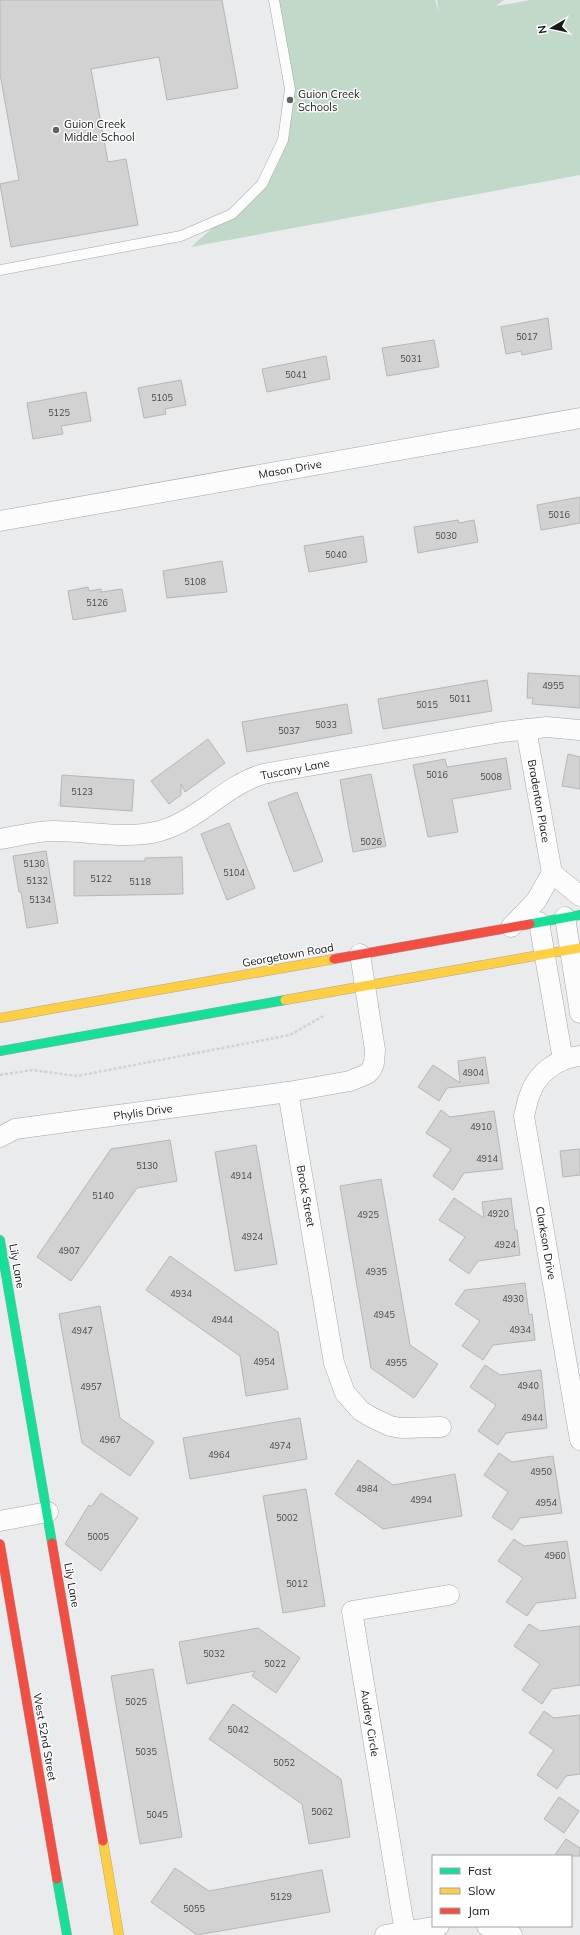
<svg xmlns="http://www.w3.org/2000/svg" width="580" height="1935" viewBox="0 0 580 1935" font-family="Mulish,sans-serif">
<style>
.green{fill:#c1d9c8}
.building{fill:#d2d2d2;stroke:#b6b6b7}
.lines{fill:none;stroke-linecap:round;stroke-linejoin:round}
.lane-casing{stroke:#a5a7a8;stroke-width:11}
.street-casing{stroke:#a5a7a8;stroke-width:21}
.fast-casing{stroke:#a5a7a8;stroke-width:10}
.slow-casing{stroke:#a5a7a8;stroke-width:10}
.jam-casing{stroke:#a5a7a8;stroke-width:10}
.path{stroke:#d1d2d2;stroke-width:2.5;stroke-dasharray:3 2;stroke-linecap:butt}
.lane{stroke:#fcfcfc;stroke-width:10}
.street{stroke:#fcfcfc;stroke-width:20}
.fast{stroke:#16e098;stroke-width:9}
.slow{stroke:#ffcf43;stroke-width:9}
.jam{stroke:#f24e42;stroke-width:9}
.poi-dot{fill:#616264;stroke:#fff;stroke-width:1.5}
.labels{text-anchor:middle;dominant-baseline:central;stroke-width:3;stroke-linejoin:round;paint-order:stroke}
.number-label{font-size:9px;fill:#48484a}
.poi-label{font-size:11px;fill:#18191b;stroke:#fff;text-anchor:start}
.street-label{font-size:11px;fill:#18191b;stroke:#fff}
</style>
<rect width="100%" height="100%" fill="#e9ebed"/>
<path class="green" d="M274 0H435L439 12 437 0H504L496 6 531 0H580V175L191 247 262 184 283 140 290 89Z"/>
<g class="building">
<path d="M0 0H222L238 88 167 100 159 57 91 69 108 162 126 159 138 225 11 247 0 184 19 180 0 74Z"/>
<path d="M548 318 552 349 522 355 521 351 506 354 501 327Z"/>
<path d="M434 340 439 367 387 376 382 348Z"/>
<path d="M326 356 330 379 267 392 262 369Z"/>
<path d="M181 380 186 405 165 409 166 414 144 418 138 388Z"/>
<path d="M86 392 91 421 61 426 63 434 33 439 27 403Z"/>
<path d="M580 497V523L541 530 537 505Z"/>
<path d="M458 520 459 523 474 520 478 542 418 553 414 527Z"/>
<path d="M363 536 367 562 309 572 304 546Z"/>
<path d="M222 561 227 592 167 598 163 571Z"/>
<path d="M88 587 89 591 101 589V592L122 589 126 611 73 620 68 591Z"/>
<path d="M528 673 580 676V708L532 704 533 698H527Z"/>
<path d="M487 680 492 711 383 729 378 699Z"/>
<path d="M347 704 352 733 247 752 242 722Z"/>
<path d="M208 739 225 763 185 792 181 784V795L169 804 151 781Z"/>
<path d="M568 754 580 757V789L562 786Z"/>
<path d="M506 758 511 789 452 799 458 832 428 837 413 765 445 759 447 767Z"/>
<path d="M371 774 386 846 353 852 340 780Z"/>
<path d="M62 775 134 780 132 811 60 806Z"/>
<path d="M297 792 323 861 294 872 268 803Z"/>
<path d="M229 823 255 888 227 900 201 834Z"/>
<path d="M46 851 58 923 27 928 21 892H19L13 856Z"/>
<path d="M182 857 183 894 74 896V861H145V858Z"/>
<path d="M485 1057 489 1083 447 1088 439 1101 418 1087 433 1065 460 1083 458 1061Z"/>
<path d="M441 1110 450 1117 494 1111 503 1169 464 1173 453 1190 433 1176 451 1149 426 1133Z"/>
<path d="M170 1140 177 1181 137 1188 71 1281 37 1257 111 1149Z"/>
<path d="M256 1145 277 1264 235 1271 215 1152Z"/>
<path d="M580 1149V1175L563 1177 560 1151Z"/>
<path d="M381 1179 410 1345 438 1364 414 1398 371 1368 340 1186Z"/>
<path d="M454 1198 484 1218 482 1202 511 1198 515 1230H517L520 1255 478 1261 469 1274 449 1260 465 1237 439 1220Z"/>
<path d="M170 1256 278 1332 288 1389 246 1396 240 1356 146 1290Z"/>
<path d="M525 1283 529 1315 532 1314 535 1340 493 1345 483 1360 462 1346 480 1321 455 1304 465 1290Z"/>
<path d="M100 1306 120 1418 154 1442 130 1476 82 1443 59 1314Z"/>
<path d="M485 1365 500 1375 541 1370 547 1428 506 1433 498 1445 478 1431 496 1405 470 1387Z"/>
<path d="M300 1418 307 1459 190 1479 183 1438Z"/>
<path d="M499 1453 512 1462 553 1456 562 1513 520 1518 512 1530 492 1517 508 1492 484 1475Z"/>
<path d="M358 1460 393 1485 455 1474 462 1516 383 1529 335 1494Z"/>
<path d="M306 1489 325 1606 283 1613 263 1496Z"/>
<path d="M101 1493 138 1518 101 1571 65 1544 89 1505 91 1507Z"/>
<path d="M514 1539 524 1546 567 1541 576 1598 536 1603 527 1616 506 1602 523 1578 498 1561Z"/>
<path d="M529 1624 540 1631 580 1626V1685L552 1689 542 1704 522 1690 540 1664 514 1646Z"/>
<path d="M258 1628 300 1658 276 1693 252 1676 255 1671 187 1684 179 1642Z"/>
<path d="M153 1669 182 1837 140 1844 111 1676Z"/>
<path d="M233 1704 341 1779 350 1837 309 1844 302 1804 209 1739Z"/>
<path d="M544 1711 554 1718 580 1715V1774L566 1776 557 1789 537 1775 554 1750 529 1733Z"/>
<path d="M559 1797 579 1811 564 1833 544 1819Z"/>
<path d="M566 1839 580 1848V1856H554Z"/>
<path d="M175 1868 209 1891 322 1870 330 1912 197 1935 151 1902Z"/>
</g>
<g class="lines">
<g class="lane-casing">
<path id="lane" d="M0 270 181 236 232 214 262 184 283 140 290 89 274 0"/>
</g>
<g class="street-casing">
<g id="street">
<path d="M0 521 580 418"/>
<path d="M526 729 552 873"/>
<path d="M0 839C18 836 36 831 54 831 89 831 126 840 160 831 199 820 224 786 263 774L502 732 547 727 580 730"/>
<path d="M552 873 580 896"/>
<path d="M565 917 580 1013"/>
<path d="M539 922 563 1060"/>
<path d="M511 927 536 901 552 873"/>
<path d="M580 1056C558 1058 537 1073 530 1094 527 1101 526 1109 524 1116L580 1440"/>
<path d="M288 1092 334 1363 345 1393 361 1411 371 1417 390 1426 401 1428 441 1427"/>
<path d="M0 1137 15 1129 288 1092 350 1081 367 1074 371 1070 374 1063 375 1050 360 954"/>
<path d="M0 1521 48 1512"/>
<path d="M487 1926 512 1935"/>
<path d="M405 1932 352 1611 449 1595"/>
<path d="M385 1935 439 1926"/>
</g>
</g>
<g class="fast-casing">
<g id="fast">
<path d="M530 924 580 915"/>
<path d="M0 1051 285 1000"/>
<path d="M0 1240 52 1543"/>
<path d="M57 1879 67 1935"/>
</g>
</g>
<g class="slow-casing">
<g id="slow">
<path d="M285 1000 580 948"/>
<path d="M0 1018 334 959"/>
<path d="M103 1841 119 1935"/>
</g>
</g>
<g class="jam-casing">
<g id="jam">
<path d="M334 959 530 924"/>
<path d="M52 1543 103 1841"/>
<path d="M0 1544 57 1879"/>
</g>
</g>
<path class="path" d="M0 1075 32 1070 77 1076 290 1035 325 1015"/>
<use href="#lane" class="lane"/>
<use href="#street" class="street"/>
<use href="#fast" class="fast"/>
<use href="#slow" class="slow"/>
<use href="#jam" class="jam"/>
</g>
<g class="poi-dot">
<circle cx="290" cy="100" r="4"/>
<circle cx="56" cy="130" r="4"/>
</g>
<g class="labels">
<g class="number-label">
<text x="527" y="336">5017</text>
<text x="411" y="358">5031</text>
<text x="296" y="374">5041</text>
<text x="162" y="397">5105</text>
<text x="59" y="412">5125</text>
<text x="559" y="514">5016</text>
<text x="446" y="535">5030</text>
<text x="336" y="554">5040</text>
<text x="195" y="581">5108</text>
<text x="97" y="602">5126</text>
<text x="553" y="685">4955</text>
<text x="460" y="698">5011</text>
<text x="427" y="704">5015</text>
<text x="326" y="724">5033</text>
<text x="289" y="730">5037</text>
<text x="437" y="774">5016</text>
<text x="491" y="776">5008</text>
<text x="82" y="791">5123</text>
<text x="371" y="841">5026</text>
<text x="34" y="863">5130</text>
<text x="234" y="872">5104</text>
<text x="101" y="878">5122</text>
<text x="37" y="880">5132</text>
<text x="140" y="881">5118</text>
<text x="40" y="899">5134</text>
<text x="473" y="1072">4904</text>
<text x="481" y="1126">4910</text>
<text x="487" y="1158">4914</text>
<text x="147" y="1165">5130</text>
<text x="241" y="1175">4914</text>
<text x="103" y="1195">5140</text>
<text x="498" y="1213">4920</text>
<text x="368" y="1214">4925</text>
<text x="252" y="1236">4924</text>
<text x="505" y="1244">4924</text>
<text x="69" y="1250">4907</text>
<text x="376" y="1271">4935</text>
<text x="181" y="1293">4934</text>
<text x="513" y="1298">4930</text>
<text x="384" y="1314">4945</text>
<text x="222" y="1319">4944</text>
<text x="520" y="1329">4934</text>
<text x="82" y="1330">4947</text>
<text x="264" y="1361">4954</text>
<text x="396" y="1362">4955</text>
<text x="528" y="1385">4940</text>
<text x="91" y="1386">4957</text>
<text x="532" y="1417">4944</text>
<text x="110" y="1439">4967</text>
<text x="280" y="1445">4974</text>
<text x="219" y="1454">4964</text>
<text x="541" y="1471">4950</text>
<text x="367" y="1488">4984</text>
<text x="421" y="1499">4994</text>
<text x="546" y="1502">4954</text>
<text x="287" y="1517">5002</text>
<text x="98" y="1536">5005</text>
<text x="555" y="1555">4960</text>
<text x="297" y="1583">5012</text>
<text x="214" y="1653">5032</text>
<text x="275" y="1663">5022</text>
<text x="136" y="1701">5025</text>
<text x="238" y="1729">5042</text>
<text x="146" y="1751">5035</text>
<text x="284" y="1762">5052</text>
<text x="322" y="1811">5062</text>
<text x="157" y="1814">5045</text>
<text x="281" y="1896">5129</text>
<text x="194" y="1908">5055</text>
</g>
<g class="poi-label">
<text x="298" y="94">Guion Creek<tspan x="298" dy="13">Schools</tspan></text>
<text x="64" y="124">Guion Creek<tspan x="64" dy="13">Middle School</tspan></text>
</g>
<g class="street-label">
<text transform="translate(290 469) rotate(-10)">Mason Drive</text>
<text transform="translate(295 769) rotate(-11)">Tuscany Lane</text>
<text transform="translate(539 801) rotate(80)">Bradenton Place</text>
<text transform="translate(288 955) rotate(-10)">Georgetown Road</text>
<text transform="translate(143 1112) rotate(-8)">Phylis Drive</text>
<text transform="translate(306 1196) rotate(80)">Brock Street</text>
<text transform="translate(546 1243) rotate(80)">Clarkson Drive</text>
<text transform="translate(17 1266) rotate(80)">Lily Lane</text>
<text transform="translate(72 1585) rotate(80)">Lily Lane</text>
<text transform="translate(370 1723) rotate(81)">Audrey Circle</text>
<text transform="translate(45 1737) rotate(80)">West 52nd Street</text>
</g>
</g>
<rect x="432" y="1855" width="140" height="72" fill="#ffffff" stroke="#a3a3a4"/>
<rect x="440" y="1868" width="20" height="6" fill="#16e098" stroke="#a3a3a4"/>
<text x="468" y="1875" font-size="12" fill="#18191b">Fast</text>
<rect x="440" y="1888" width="20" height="6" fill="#ffcf43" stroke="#a3a3a4"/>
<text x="468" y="1895" font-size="12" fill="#18191b">Slow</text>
<rect x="440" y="1908" width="20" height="6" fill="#f24e42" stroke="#a3a3a4"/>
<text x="468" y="1915" font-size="12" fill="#18191b">Jam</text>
<g transform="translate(552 28) rotate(261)" stroke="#ffffff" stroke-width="3" paint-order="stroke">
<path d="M0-3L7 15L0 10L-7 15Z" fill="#18191b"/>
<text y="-6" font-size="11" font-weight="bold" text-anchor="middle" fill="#18191b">N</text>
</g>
</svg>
